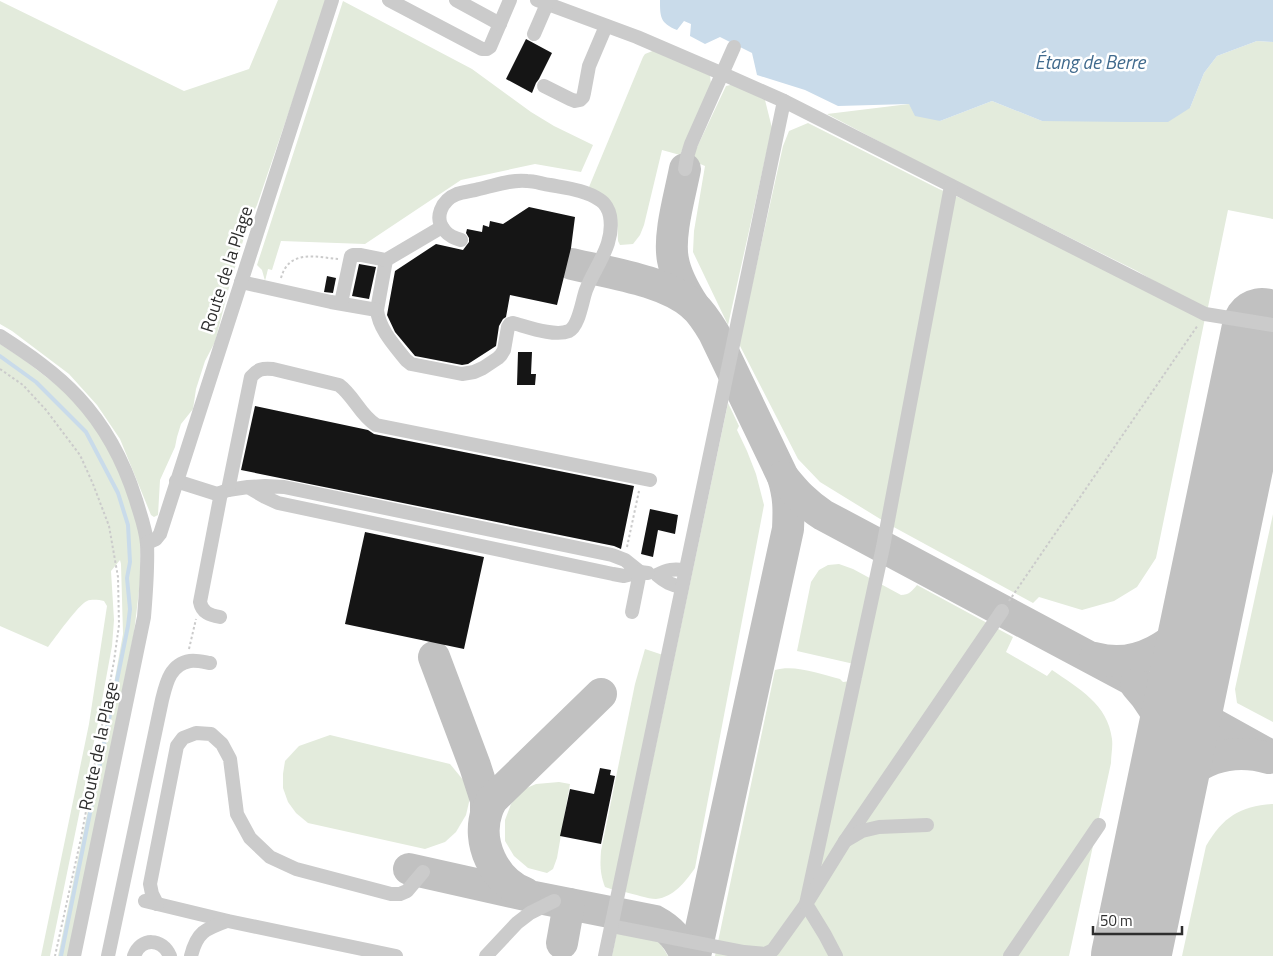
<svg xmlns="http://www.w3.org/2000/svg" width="1273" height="956" viewBox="0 0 1273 956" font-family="'Titillium Web',sans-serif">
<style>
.green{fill:#e3ebdc}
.water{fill:#c9dbea}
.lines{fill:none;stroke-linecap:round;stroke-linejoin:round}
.stream{stroke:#c9dbea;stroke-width:4}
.taxiway{stroke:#c1c1c1;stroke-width:32}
.runway{stroke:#c1c1c1;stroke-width:80}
.building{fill:#151515}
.path{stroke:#cbcbcb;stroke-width:2;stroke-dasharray:2.5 2.5;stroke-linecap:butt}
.minor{stroke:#cbcbcb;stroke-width:14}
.labels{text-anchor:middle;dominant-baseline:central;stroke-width:5;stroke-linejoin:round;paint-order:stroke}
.street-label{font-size:18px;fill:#2e2e2e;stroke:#fff}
.water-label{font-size:19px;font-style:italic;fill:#406a8d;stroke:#fff}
</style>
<rect width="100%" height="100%" fill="#fff"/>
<g class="green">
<path d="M278 0H327L257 205 248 224 228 291 215 342 205 361 196 389 193 409 181 424 177 437 175 447 160 480 158 515 154 517 151 515 120 439 97 405 69 374 12 331 0 324V1L184 91 249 69Z"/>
<path d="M343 1 472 69 531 112 554 126 593 145 581 172 535 164 461 180 365 244 281 241 272 270 268 269 265 281 262 270 257 265Z"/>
<path d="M1257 41 1273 42V219L1228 210 1207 312 1137 271 920 163 827 114 909 104 940 121 992 101 1042 121 1190 108 1204 73 1217 56Z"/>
<path d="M655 50 710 75 711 84 680 155 662 150 644 225 640 235 633 244 620 245 618 241 617 217 589 187 643 57 645 54Z"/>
<path d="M735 84 765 100 772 128 728 325 693 252 694 231 705 166 691 160 726 86Z"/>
<path d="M808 123 939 189 993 212 1205 318 1156 558 1137 587 1114 601 1082 610 1039 597 1033 603 890 525 820 482 798 459 739 344 783 146 789 131Z"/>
<path d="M0 344 23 359 63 390 85 413 109 450 126 488 140 535V582L134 633 68 956H58L115 678 123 634 121 564 120 560 111 571 114 620 112 646 98 722 50 956H41L89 724 107 606 104 601C99 600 92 599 87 601 78 605 55 638 48 647L0 626Z"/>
<path d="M728 403 739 426 737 430 747 451 756 474 764 505 695 868C685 882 674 897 656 899 648 899 634 894 625 892Z"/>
<path d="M1273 514V722L1237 703 1235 689Z"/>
<path d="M839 564 853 569 901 595C909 595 912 591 917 585L1013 637 1006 652 1047 676 1052 670C1078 688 1108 704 1112 739 1113 747 1111 755 1111 763L1069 956H715L775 670C794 664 821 674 840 679L843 682 851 681 859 682 862 678V671L854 664 797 651 811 582 819 570 828 565Z"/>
<path d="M645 649 663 655 614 890 605 887C600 874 600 865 601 851L635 684Z"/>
<path d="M330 735 450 764 464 781 470 798 466 815 456 832 445 842 425 849 308 823 296 813 288 802 283 788V774L285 761 299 746Z"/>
<path d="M559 782 570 784 557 858 553 869 547 873 528 868 514 856 505 841V820L511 804 522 790 536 784Z"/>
<path d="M1273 804V956H1182L1206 846C1223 817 1240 806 1273 804Z"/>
<path d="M617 931 649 938 660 943 668 956H612Z"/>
</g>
<path class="water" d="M660 0H1273V42L1257 41 1217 56 1204 73 1190 108 1168 122H1125L1042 121 992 101 940 121 915 116 909 104 838 106 805 90 757 75 752 53 720 37 705 44 690 36 691 24 684 21 677 30C660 23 660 17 660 0Z"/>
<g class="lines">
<path class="stream" d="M0 356 36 382 86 432 118 493 128 525 130 562 127 578 130 609 128 626 61 956"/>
<g class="taxiway">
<path d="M685 169C680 195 668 235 673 260 676 277 685 292 694 306"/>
<path d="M572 264C609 273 664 280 693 305 702 313 708 323 714 333L783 477C789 497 789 508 788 529L695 956"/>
<path d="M1237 449C1246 431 1258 414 1273 400"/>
<path d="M783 477C796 493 805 503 823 515L1183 707 1273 757"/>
<path d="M434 657 475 766 486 800V811"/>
<path d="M1095 658C1136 670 1178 645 1198 609 1204 600 1206 588 1210 577"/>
<path d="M1136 685C1167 718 1168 744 1166 788"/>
<path d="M1161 811C1164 803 1166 796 1171 789 1175 783 1181 778 1188 773 1212 754 1240 750 1269 758"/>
<path d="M409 869 534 897 655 921C670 929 679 939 686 956"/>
<path d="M525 893C494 881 476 842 487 811 488 807 490 804 492 800L601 694"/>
<path d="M562 943 569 904"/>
</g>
<path class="runway" d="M1131 956 1262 328"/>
</g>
<g class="building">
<path d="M526 39 552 53 539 79 536 83 532 93 506 79Z"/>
<path d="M529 207 575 217 571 248 557 305 510 295 506 317 503 319 499 326 496 346 468 364 462 365 415 356 395 332 387 315 395 271 436 244 463 250 469 242V238L466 233 467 229 482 232 483 225 489 227 490 221 503 224Z"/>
<path d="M359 264 376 267 369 299 352 296Z"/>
<path d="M327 276 336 278 333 293 324 292Z"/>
<path d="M518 352H532L531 374H536L535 385H517Z"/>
<path d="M255 406 368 430 374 434 634 486 621 549 614 546 241 470Z"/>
<path d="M650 509 678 515 675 534 658 530 653 557 641 554Z"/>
<path d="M365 532 484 557 464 649 345 624Z"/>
<path d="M600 768 611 770 610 775 615 776 601 844 560 836 570 789 594 794Z"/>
</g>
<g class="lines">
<g class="path">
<path d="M281 278C289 249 316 257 338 259"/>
<path d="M0 369 23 385 46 410 80 455 93 484 109 526 118 577 119 625 114 661 81 838 55 956"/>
<path d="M627 547 639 491"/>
<path d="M1009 601 1198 325"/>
<path d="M189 649 196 619"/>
</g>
<g class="minor">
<path d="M389 0 482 49H487L490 47 510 0"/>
<path d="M456 0 500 24"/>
<path d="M537 0 637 37 723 74 784 101 1205 314 1273 325"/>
<path d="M534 34 547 4"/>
<path d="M544 86 570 99 575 101 580 100 583 97 584 93 589 66 606 26"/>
<path d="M685 169 687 157 691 144 734 47"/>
<path d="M386 260 377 310C379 329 394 345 406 360L411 364 462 374 474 372 483 368 498 358 501 355 504 350 508 327 510 324 513 323C528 327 555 337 569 331 579 326 582 301 586 290 596 264 615 245 610 216 609 210 605 203 600 200 586 190 566 188 550 185 542 184 535 181 527 181 511 179 494 186 479 189 472 191 463 192 457 194 442 200 433 218 445 231 449 236 455 238 461 240"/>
<path d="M241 282 331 302 377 310"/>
<path d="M341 303 351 256 353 255H361L386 260 442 227"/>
<path d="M0 336C28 354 56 373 78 397 105 426 124 462 136 500 140 514 146 529 147 544 148 568 146 593 144 617L74 956"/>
<path d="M176 481 217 494 228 490 248 487 265 497 278 503 613 574 624 576 640 572 625 560 612 555 284 487 265 486 248 487"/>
<path d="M228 490 251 377C258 369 262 368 273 369L339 385C354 396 360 415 376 425L650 480"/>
<path d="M147 543 156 539 160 534 332 0"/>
<path d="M682 587C671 585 665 582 657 575 668 569 673 569 685 570"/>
<path d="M632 612 640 572 648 573"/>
<path d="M220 617C210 615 202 613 200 602L221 493"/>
<path d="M845 841 1002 611"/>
<path d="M145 901 228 921 396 956"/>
<path d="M157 904 152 894 150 884 177 746 183 738 196 733 211 734 222 744 230 759 237 814 250 838 270 857 296 869 391 894H400L407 891 423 872"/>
<path d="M611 926 744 952 765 954 773 950 806 904 883 547 951 186"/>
<path d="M108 956 162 700C166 684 170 664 190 661 196 660 204 662 210 663"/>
<path d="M134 956C141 937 162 938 170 956"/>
<path d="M191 956C197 932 205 929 227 921"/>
<path d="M486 956 517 923 530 913 554 901"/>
<path d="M605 956 784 101"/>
<path d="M836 956 825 935 806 904 845 841 862 831 879 827 927 825"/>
<path d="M1010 956 1099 825"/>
</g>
</g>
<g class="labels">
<g class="street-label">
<text transform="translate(226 269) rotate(-72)">Route de la Plage</text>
<text transform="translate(98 746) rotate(-78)">Route de la Plage</text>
</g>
<g class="water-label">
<text x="1090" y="61">Étang de Berre</text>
</g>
</g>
<path d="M1093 926v8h89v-8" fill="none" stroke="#2e2e2e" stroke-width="2.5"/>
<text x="1100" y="926" font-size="15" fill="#2e2e2e" stroke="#ffffff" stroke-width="4" paint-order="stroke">50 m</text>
</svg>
